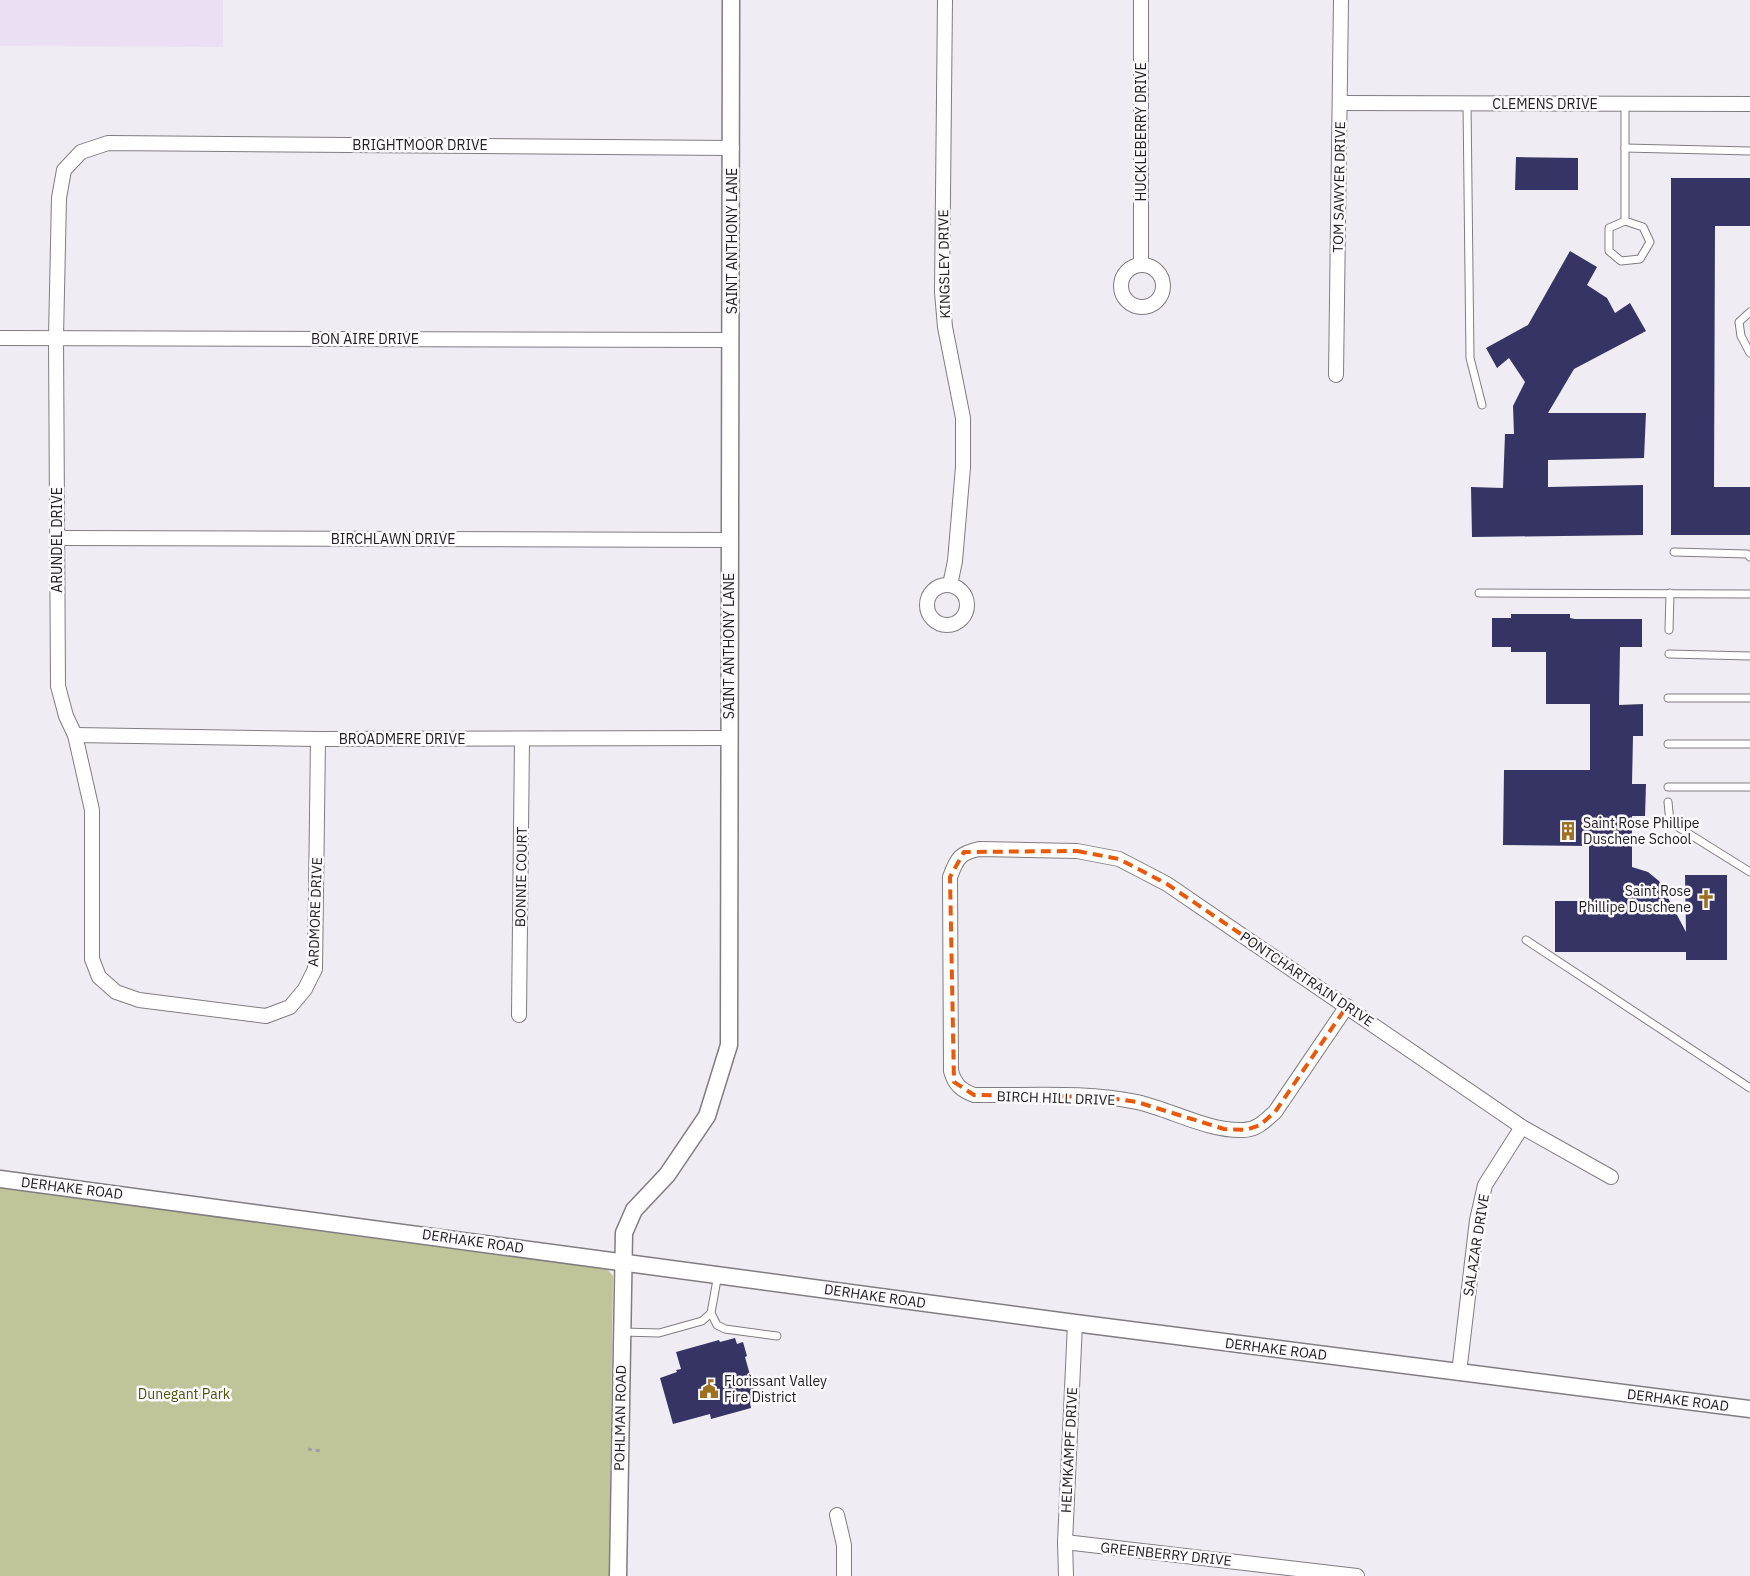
<svg xmlns="http://www.w3.org/2000/svg" width="1750" height="1576" viewBox="0 0 1750 1576" font-family="'IBM Plex Sans',sans-serif">
<style>
.education{fill:#ebdff3}
.green{fill:#bfc599}
.building{fill:#353464}
.lines{fill:none;stroke-linecap:round;stroke-linejoin:round}
.service-casing{stroke:#807c82;stroke-width:9}
.minor-casing{stroke:#807c82;stroke-width:16}
.tertiary-casing{stroke:#807c82;stroke-width:19}
.path{stroke:#a19ea3;stroke-width:3;stroke-dasharray:4 4;stroke-linecap:butt}
.service{stroke:#fff;stroke-width:7}
.minor{stroke:#fff;stroke-width:14}
.tertiary{stroke:#fff;stroke-width:16}
.marked{fill:none;stroke:#e8590c;stroke-width:4;stroke-dasharray:10 6;stroke-linejoin:round}
.labels{text-anchor:middle;dominant-baseline:central;stroke-width:5;stroke-linejoin:round;paint-order:stroke}
.street-label{font-size:14px;fill:#222023;stroke:#fdfafe}
.poi-label{font-size:14px;fill:#222023;stroke:#fdfafe;text-anchor:start}
.park-label{font-size:14px;fill:#4f540c;stroke:#fdfafe}
</style>
<rect width="100%" height="100%" fill="#f0ecf3"/>
<path class="education" d="M0 0H223V47L0 46Z"/>
<path class="green" d="M0 1188 599 1266 608 1270 613 1276 609 1576H0Z"/>
<g class="building">
<path d="M1516 157 1578 158V190H1515Z"/>
<path d="M1671 178H1750V226H1715L1714 487H1750V535H1671Z"/>
<path d="M1570 251 1597 267 1587 285 1607 298 1615 313 1630 303 1646 331 1574 369 1548 413H1646L1644 458 1548 460V487L1643 485V535L1472 537 1471 487 1503 488 1505 434H1514L1513 406 1525 382 1509 358 1497 368 1486 348 1528 325Z"/>
<path d="M1511 614H1570V618L1575 619H1642V647H1620L1619 705 1643 704V736H1633L1632 784H1646L1645 816H1632V867L1648 872 1659 881 1686 932 1685 875H1727V960H1686V952H1555V901H1589V846L1503 845 1504 770H1590V704H1546V652H1511V647H1492V618H1511Z"/>
<path d="M735 1338 737 1344 743 1342 747 1356 745 1357 757 1400 750 1403 751 1408 711 1419 710 1414 673 1424 660 1378 677 1372 676 1370 681 1369 676 1352 719 1340 720 1342Z"/>
</g>
<g class="lines">
<g class="service-casing">
<g id="service">
<path d="M1467 103 1470 358 1482 405"/>
<path d="M1625 104V221L1609 228V251L1621 261 1640 259 1650 242 1643 227 1625 221"/>
<path d="M1625 148 1750 151"/>
<path d="M1750 312 1739 322 1741 336 1750 353"/>
<path d="M1674 552 1747 554 1750 557"/>
<path d="M1479 593 1750 594"/>
<path d="M1669 630 1670 593"/>
<path d="M1669 654 1750 656"/>
<path d="M1668 698H1750"/>
<path d="M1668 744H1750"/>
<path d="M1668 787H1750"/>
<path d="M1668 802 1670 822 1750 872"/>
<path d="M1526 940 1750 1088"/>
<path d="M711 1313 717 1325 725 1329 777 1336"/>
<path d="M623 1332 659 1333 702 1321 711 1313 718 1274"/>
</g>
</g>
<g class="minor-casing">
<g id="minor">
<path d="M945 0 942 292 945 327 963 418V467L955 561 950 585"/>
<path d="M1340 103 1750 104"/>
<path d="M1141 265V0"/>
<circle cx="1142" cy="286" r="21"/>
<path d="M0 338 731 340"/>
<path d="M1336 375 1341 0"/>
<path d="M57 538 730 540"/>
<circle cx="947" cy="605" r="20"/>
<path d="M75 735 318 739 728 738"/>
<path d="M318 739 315 969 305 989 290 1007 266 1016 139 1000 116 992 99 977 92 959V810L75 735 66 716 58 686 56 337 59 198 64 170 81 152 108 143 732 148"/>
<path d="M1347 1006 1275 1112C1266 1120 1257 1130 1243 1130 1207 1131 1172 1110 1137 1102 1084 1091 1028 1096 974 1095 961 1090 955 1085 951 1071L950 877C957 858 960 853 979 849L1077 851 1119 859 1167 884 1522 1127 1611 1177"/>
<path d="M519 1015 522 739"/>
<path d="M1459 1373 1477 1220 1485 1185 1522 1127"/>
<path d="M837 1515 844 1545V1576"/>
<path d="M1065 1542 1357 1576"/>
<path d="M1066 1576 1065 1542 1075 1323"/>
</g>
</g>
<g class="tertiary-casing">
<g id="tertiary">
<path d="M0 1179 1075 1323 1750 1409"/>
<path d="M618 1576 624 1233 634 1210 667 1175 707 1116 729 1045 731 0"/>
</g>
</g>
<path class="path" d="M308 1449 321 1451"/>
<use href="#service" class="service"/>
<use href="#minor" class="minor"/>
<use href="#tertiary" class="tertiary"/>
</g>
<path class="marked" d="M1077 851 1119 859 1167 884 1347 1006 1275 1112 1260 1125 1246 1130 1224 1129 1137 1102 1102 1097 974 1095 954 1082 950 877 964 852Z"/>
<defs>
<g id="building-bare" transform="scale(1.5)"><path d="M-4-6H4V6H1V3H-1V6H-4ZM-2.5-4.3h1.7v1.8h-1.7ZM.8-4.3h1.7v1.8H.8ZM-2.5-1h1.7V.8h-1.7ZM.8-1h1.7V.8H.8Z" fill="#9d7121" stroke="#fdfafe" stroke-width="2.5" paint-order="stroke"/></g>
<g id="church-bare" transform="scale(1.5)"><path d="M-1.2-6h2.4v3.5h3.3v2.4h-3.3V6h-2.4V-.1h-3.3v-2.4h3.3Z" fill="#9d7121" stroke="#fdfafe" stroke-width="2.5" paint-order="stroke"/></g>
<g id="civic-bare" transform="scale(1.5)"><path d="M-.6-6.5H3V-4.5H.6V-3L4-1V1h2V6H-6V1h2V-1L-.6-3ZM-1.2 2.5V6h2.4V2.5Z" fill="#9d7121" stroke="#fdfafe" stroke-width="2.5" paint-order="stroke"/></g>
</defs>
<g fill-rule="evenodd">
<use href="#building-bare" x="1568" y="831"/>
<use href="#church-bare" x="1706" y="899"/>
<use href="#civic-bare" x="709" y="1389"/>
</g>
<g class="labels">
<g class="street-label">
<text x="1545" y="104">CLEMENS DRIVE</text>
<text transform="translate(1141 132) rotate(-90)">HUCKLEBERRY DRIVE</text>
<text x="420" y="145">BRIGHTMOOR DRIVE</text>
<text transform="translate(1339 187) rotate(-89)">TOM SAWYER DRIVE</text>
<text transform="translate(732 241) rotate(-90)">SAINT ANTHONY LANE</text>
<text transform="translate(944 264) rotate(-91)">KINGSLEY DRIVE</text>
<text x="365" y="339">BON AIRE DRIVE</text>
<text x="393" y="539">BIRCHLAWN DRIVE</text>
<text transform="translate(57 540) rotate(-90)">ARUNDEL DRIVE</text>
<text transform="translate(729 646) rotate(-90)">SAINT ANTHONY LANE</text>
<text x="402" y="739">BROADMERE DRIVE</text>
<text transform="translate(521 877) rotate(-89)">BONNIE COURT</text>
<text transform="translate(315 912) rotate(-88)">ARDMORE DRIVE</text>
<text transform="translate(1307 979) rotate(34)">PONTCHARTRAIN DRIVE</text>
<text transform="translate(1056 1098) rotate(2)">BIRCH HILL DRIVE</text>
<text transform="translate(72 1188) rotate(7)">DERHAKE ROAD</text>
<text transform="translate(473 1241) rotate(8)">DERHAKE ROAD</text>
<text transform="translate(1476 1245) rotate(-81)">SALAZAR DRIVE</text>
<text transform="translate(875 1296) rotate(8)">DERHAKE ROAD</text>
<text transform="translate(1276 1349) rotate(7)">DERHAKE ROAD</text>
<text transform="translate(1678 1400) rotate(7)">DERHAKE ROAD</text>
<text transform="translate(620 1418) rotate(-89)">POHLMAN ROAD</text>
<text transform="translate(1069 1450) rotate(-87)">HELMKAMPF DRIVE</text>
<text transform="translate(1166 1554) rotate(6)">GREENBERRY DRIVE</text>
</g>
<g class="poi-label">
<text x="1583" y="823">Saint Rose Phillipe<tspan x="1583" dy="16">Duschene School</tspan></text>
<text x="1691" y="891" text-anchor="end">Saint Rose<tspan x="1691" dy="16">Phillipe Duschene</tspan></text>
<text x="724" y="1381">Florissant Valley<tspan x="724" dy="16">Fire District</tspan></text>
</g>
<g class="park-label">
<text x="184" y="1394">Dunegant Park</text>
</g>
</g>
</svg>
